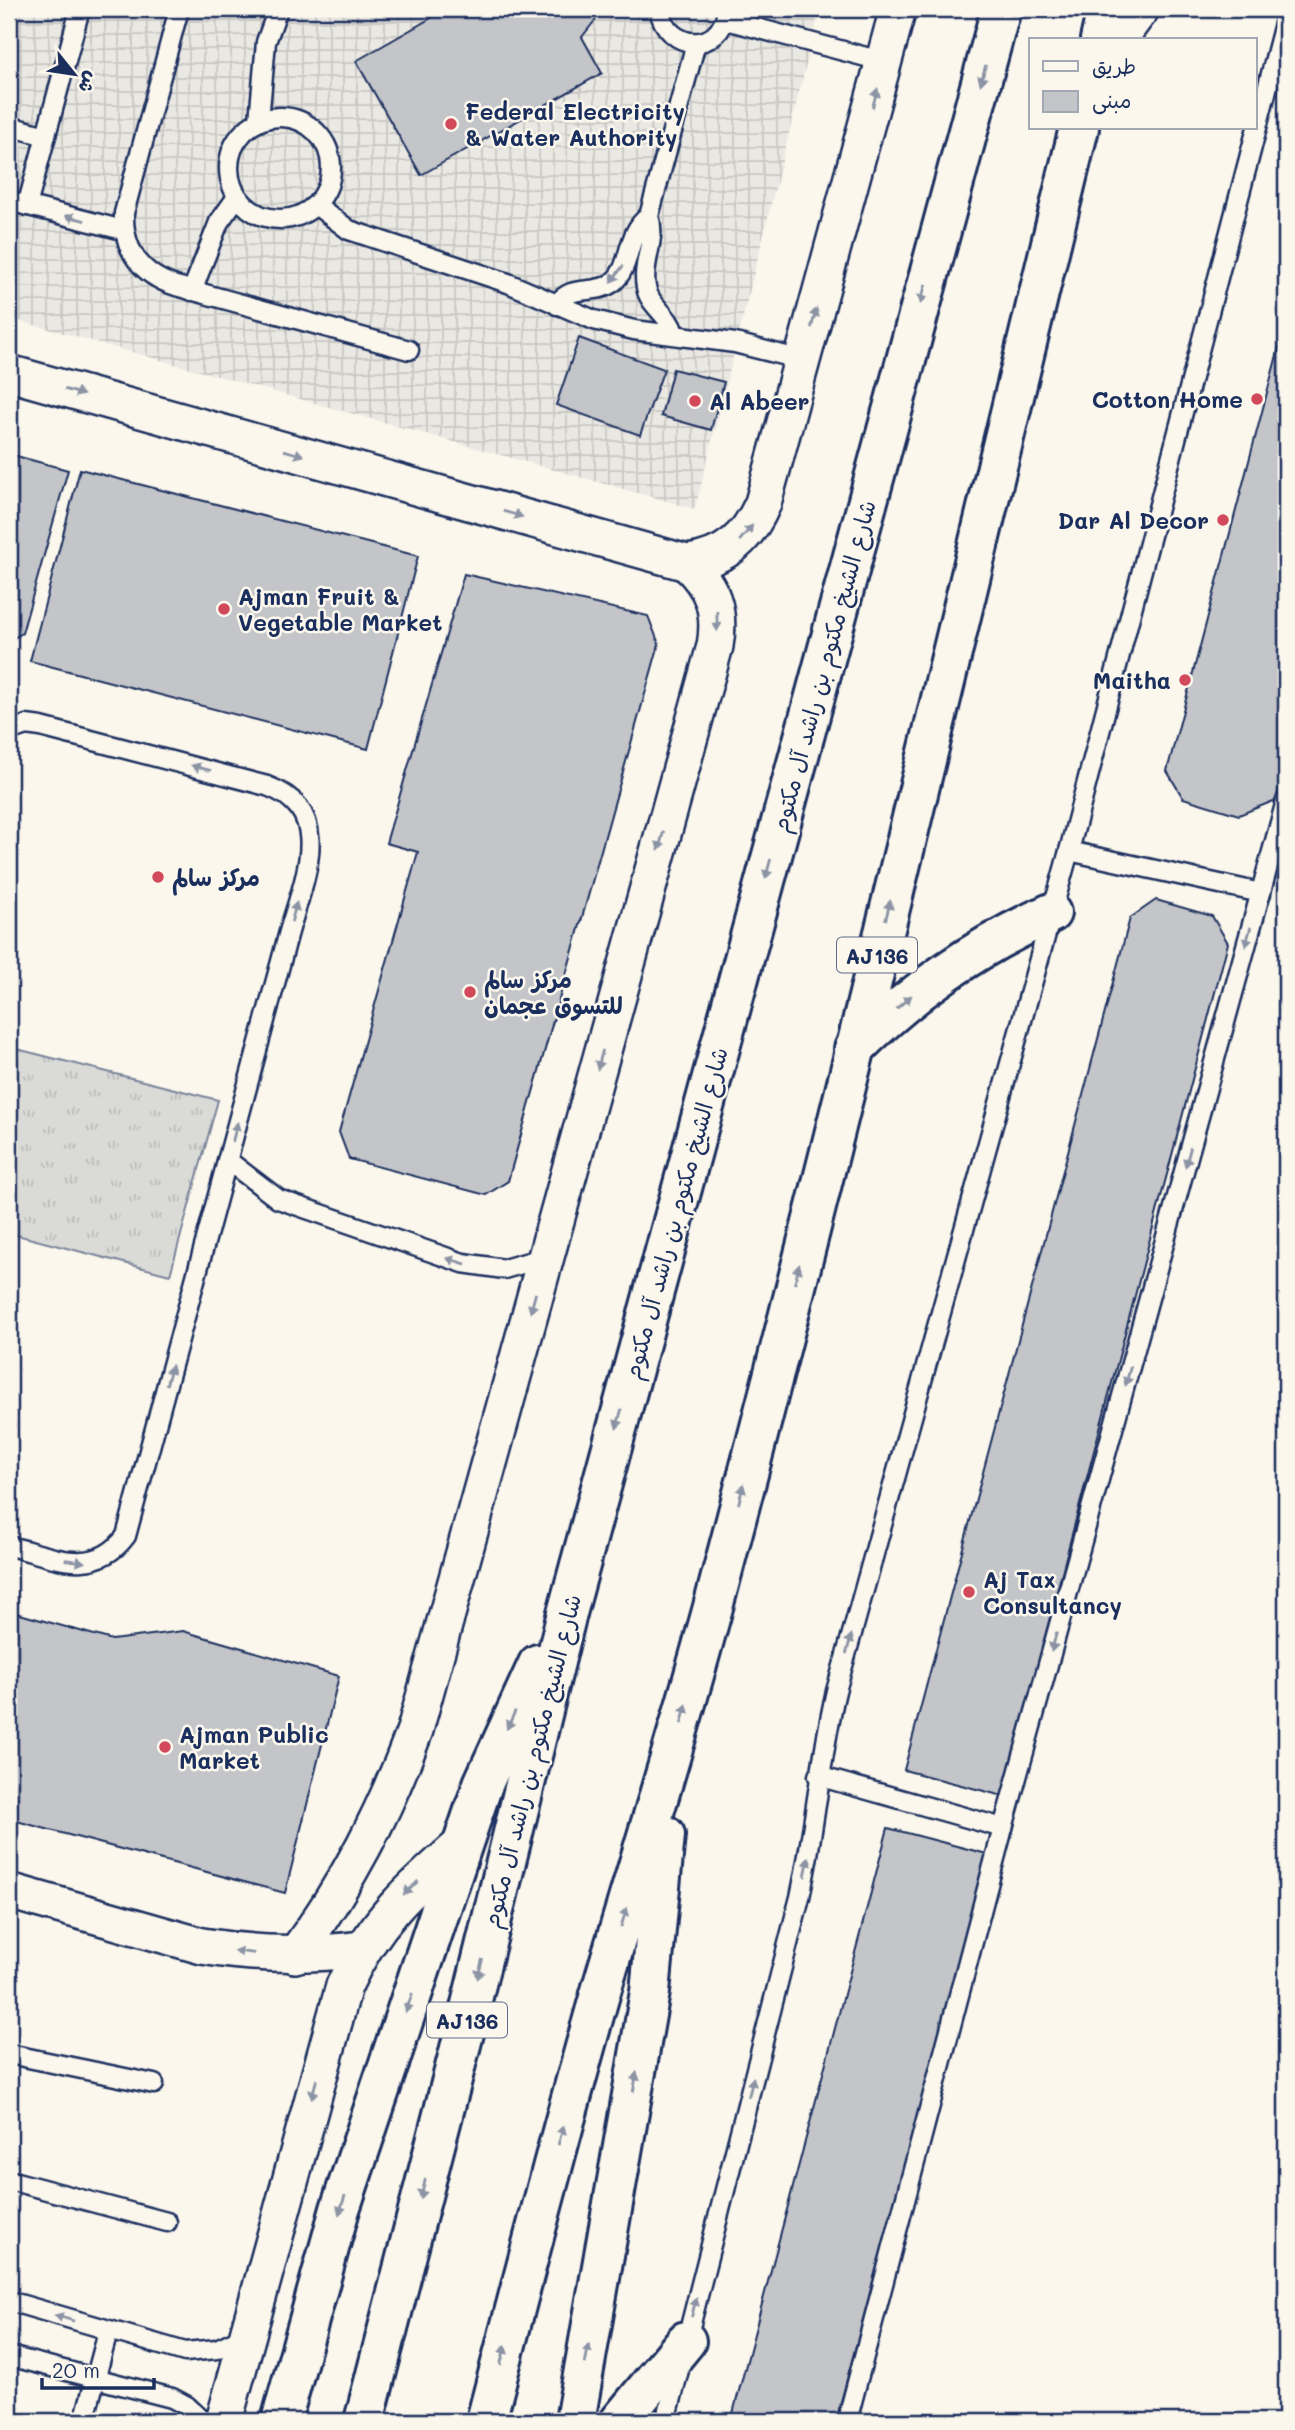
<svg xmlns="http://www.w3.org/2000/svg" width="1295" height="2430" viewBox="0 0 1295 2430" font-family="Mali,'Playpen Sans Arabic',sans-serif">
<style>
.industrial{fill:url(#industrial-grid)}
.grass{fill:url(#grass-tufts);stroke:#7a849a;stroke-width:2}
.building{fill:#c3c5c9;stroke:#1b2f5e;stroke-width:2}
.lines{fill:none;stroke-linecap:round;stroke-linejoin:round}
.lane-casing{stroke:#1b2f5e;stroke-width:23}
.street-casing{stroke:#1b2f5e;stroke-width:40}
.primary-casing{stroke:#1b2f5e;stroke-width:44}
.lane{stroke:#fbf7ec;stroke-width:18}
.street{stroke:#fbf7ec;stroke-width:35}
.primary{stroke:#fbf7ec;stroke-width:38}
.oneway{fill:#8b93a5}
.poi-dot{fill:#d1495b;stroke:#fbf7ec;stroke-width:2.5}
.labels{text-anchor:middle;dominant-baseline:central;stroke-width:5;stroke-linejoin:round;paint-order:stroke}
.shield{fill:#fbf7ec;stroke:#5e6b89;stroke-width:2}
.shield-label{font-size:21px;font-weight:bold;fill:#1b2f5e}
.poi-label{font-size:23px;font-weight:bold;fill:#1b2f5e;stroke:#fbf7ec;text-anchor:start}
.street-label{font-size:23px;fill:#1b2f5e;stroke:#fbf7ec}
</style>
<defs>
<pattern id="industrial-grid" width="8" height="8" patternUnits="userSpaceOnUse" patternTransform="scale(1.75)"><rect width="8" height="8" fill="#eae8e2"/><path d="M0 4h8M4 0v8" fill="none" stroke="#c8c7c4"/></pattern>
<pattern id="grass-tufts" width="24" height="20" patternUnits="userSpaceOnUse" patternTransform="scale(1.75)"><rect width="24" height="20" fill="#dadad7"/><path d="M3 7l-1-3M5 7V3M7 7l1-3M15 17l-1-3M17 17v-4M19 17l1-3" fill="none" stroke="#babbbb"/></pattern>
</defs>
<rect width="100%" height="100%" fill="#fbf7ec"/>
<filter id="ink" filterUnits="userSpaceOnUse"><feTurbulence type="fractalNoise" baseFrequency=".0143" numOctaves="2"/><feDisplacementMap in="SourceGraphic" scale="14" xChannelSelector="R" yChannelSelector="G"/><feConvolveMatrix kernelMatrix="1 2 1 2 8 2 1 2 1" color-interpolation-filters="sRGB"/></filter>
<g filter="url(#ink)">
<path class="industrial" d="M9 9H820L695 509 9 318Z"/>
<path class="grass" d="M9 1047 218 1100 170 1275 9 1233Z"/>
<g class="building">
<path d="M447 9H604L582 37 602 73 421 175 356 61Z"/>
<path d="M1286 321V761L1276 800 1239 815 1183 798 1167 771Z"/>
<path d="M579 338 664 369 640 435 556 405Z"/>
<path d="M673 369 724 382 711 430 661 416Z"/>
<path d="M9 454 68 470 22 633 9 641Z"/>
<path d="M80 469 418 556 368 749 30 661Z"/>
<path d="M464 574 648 616 659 644 508 1181 486 1195 349 1159 339 1132 418 852 386 843Z"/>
<path d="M1156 900 1212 916 1228 943 1003 1796 904 1770 1130 918Z"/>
<path d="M9 1611 112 1640 183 1631 339 1676 285 1893 9 1819Z"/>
<path d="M888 1828 987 1854 836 2421H731Z"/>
</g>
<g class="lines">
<g class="lane-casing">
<g id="lane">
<path d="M179 9 124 213C123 250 141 275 176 286L409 350"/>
<path d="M659 9C667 51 720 55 727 11"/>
<path d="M726 20 885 62"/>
<circle cx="280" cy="168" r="51"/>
<path d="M259 120 266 42 278 9"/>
<path d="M9 126 46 136"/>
<path d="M9 201 123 230"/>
<path d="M316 205 349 230 508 283 594 320 634 330 735 343 802 360"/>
<path d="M27 206 80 9"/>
<path d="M192 291 219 222 237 197"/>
<path d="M557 305C570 283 594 296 612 283 633 267 624 235 649 216"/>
<path d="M674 333C669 314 649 306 646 287 641 263 657 241 649 216L696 43"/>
<path d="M9 731 26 725 41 727 267 786C339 812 301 885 287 939L126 1536C94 1579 52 1556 9 1546"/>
<path d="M1069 851 1261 893"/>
<path d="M227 1160 278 1199 463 1263 504 1269 546 1257"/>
<path d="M818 1776 1003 1828"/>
<path d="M9 2054 154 2084"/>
<path d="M9 2180 167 2222"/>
<path d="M9 2301 185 2352 217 2349 247 2335"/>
<path d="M9 2356 172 2398 187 2406 203 2421"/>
<path d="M84 2421 108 2332"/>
<path d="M666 2421 800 1897C815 1829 820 1759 836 1691L1069 851 1286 16"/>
<path d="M847 2421 1003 1828 1286 801"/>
</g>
</g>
<g class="street-casing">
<g id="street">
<path d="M1118 40 1141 9"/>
<path d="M9 373 687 563C726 558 748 538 763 503L898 9"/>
<path d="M9 1891 202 1946C256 1955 306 1956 361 1949"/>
<path d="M295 1955C348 1882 384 1814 415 1730L715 646C721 611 713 587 687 563"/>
<path d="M224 2421 344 1986C373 1922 411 1888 463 1843"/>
</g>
</g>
<g class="primary-casing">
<g id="primary">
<path d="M1100 40 1107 9"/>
<path d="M854 1049C913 991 975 947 1051 913"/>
<path d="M281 2421 340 2209 463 1843 483 1784 538 1664"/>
<path d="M364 2421 465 2029 566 1617 1001 9"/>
<path d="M486 2421C524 2275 561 2129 603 1984 641 1855 681 1726 716 1596 845 1108 960 617 1079 128"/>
<path d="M575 2421 650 1992 665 1835"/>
<path d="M620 2421 686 2341"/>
</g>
</g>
<use href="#lane" class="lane"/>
<use href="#street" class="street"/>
<use href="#primary" class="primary"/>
</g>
<defs><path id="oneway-solid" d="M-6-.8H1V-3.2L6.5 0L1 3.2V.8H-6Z" transform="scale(1.75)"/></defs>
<g class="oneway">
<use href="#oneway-solid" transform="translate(983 75) rotate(105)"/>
<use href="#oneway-solid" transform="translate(875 98) rotate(-75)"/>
<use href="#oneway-solid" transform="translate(75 218) rotate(-166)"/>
<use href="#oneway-solid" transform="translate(617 274) rotate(127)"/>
<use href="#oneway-solid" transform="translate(923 294) rotate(105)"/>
<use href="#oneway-solid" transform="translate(814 318) rotate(-75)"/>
<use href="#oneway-solid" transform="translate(74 392) rotate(16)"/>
<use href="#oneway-solid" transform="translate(294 453) rotate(16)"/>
<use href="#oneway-solid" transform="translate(513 514) rotate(16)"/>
<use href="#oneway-solid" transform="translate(746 533) rotate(-50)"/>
<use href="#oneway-solid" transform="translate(717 621) rotate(89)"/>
<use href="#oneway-solid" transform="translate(201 768) rotate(-165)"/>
<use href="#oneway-solid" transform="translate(661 841) rotate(105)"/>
<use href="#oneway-solid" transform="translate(768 869) rotate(105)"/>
<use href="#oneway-solid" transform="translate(888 910) rotate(-76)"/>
<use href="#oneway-solid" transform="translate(294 912) rotate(-75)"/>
<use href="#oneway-solid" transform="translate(1248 937) rotate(105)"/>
<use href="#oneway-solid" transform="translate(904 1002) rotate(-41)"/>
<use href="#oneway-solid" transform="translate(600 1060) rotate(105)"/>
<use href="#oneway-solid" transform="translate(235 1132) rotate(-75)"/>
<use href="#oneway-solid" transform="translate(1188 1157) rotate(105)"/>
<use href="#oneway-solid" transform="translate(456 1261) rotate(-163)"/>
<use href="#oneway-solid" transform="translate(797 1274) rotate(-76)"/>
<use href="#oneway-solid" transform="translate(533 1303) rotate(105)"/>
<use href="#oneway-solid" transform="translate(169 1375) rotate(-75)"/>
<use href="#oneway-solid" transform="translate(1128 1376) rotate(105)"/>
<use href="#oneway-solid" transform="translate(619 1419) rotate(105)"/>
<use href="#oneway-solid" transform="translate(741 1494) rotate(-76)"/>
<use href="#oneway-solid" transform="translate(75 1561) rotate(7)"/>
<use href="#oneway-solid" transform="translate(1054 1642) rotate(105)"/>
<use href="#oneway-solid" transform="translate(849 1644) rotate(-75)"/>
<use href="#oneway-solid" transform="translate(684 1714) rotate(-75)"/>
<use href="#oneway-solid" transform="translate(511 1720) rotate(115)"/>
<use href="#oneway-solid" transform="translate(807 1867) rotate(-78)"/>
<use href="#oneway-solid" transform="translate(411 1888) rotate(137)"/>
<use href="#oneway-solid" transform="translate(624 1917) rotate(-73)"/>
<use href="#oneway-solid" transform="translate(244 1952) rotate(-173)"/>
<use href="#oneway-solid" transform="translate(480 1969) rotate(104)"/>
<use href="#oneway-solid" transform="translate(409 2003) rotate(109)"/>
<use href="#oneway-solid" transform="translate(635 2082) rotate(-80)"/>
<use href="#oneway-solid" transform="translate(751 2087) rotate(-76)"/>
<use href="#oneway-solid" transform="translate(314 2089) rotate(105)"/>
<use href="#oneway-solid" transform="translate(561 2135) rotate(-74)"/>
<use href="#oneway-solid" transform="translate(423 2189) rotate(104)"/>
<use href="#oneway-solid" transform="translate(342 2205) rotate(108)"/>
<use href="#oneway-solid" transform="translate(694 2307) rotate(-76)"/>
<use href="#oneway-solid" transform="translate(64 2318) rotate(-163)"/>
<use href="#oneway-solid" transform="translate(587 2354) rotate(-80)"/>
<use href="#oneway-solid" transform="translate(503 2355) rotate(-75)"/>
</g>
</g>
<g class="poi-dot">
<circle cx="451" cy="124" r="7"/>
<circle cx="1257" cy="399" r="7"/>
<circle cx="695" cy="401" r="7"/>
<circle cx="1223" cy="520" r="7"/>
<circle cx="224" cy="609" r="7"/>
<circle cx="1185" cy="680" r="7"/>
<circle cx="158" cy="877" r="7"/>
<circle cx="470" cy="992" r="7"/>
<circle cx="969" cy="1592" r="7"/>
<circle cx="165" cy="1747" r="7"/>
</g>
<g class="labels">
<g class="shield">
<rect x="837" y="937.5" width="80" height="35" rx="5"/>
<rect x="427" y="2002.5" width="80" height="35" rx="5"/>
</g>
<g class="shield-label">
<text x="877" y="955">AJ136</text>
<text x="467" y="2020">AJ136</text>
</g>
<g class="poi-label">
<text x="465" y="111">Federal Electricity<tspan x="465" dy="26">&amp; Water Authority</tspan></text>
<text x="1243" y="399" text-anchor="end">Cotton Home</text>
<text x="709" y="401">Al Abeer</text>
<text x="1209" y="520" text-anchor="end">Dar Al Decor</text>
<text x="238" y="596">Ajman Fruit &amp;<tspan x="238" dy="26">Vegetable Market</tspan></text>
<text x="1171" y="680" text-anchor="end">Maitha</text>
<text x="172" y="877">مركز سالم</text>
<text x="484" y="979">مركز سالم<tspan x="484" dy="26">للتسوق عجمان</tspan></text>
<text x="983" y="1579">Aj Tax<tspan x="983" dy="26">Consultancy</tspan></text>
<text x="179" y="1734">Ajman Public<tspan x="179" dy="26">Market</tspan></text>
</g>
<g class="street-label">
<text transform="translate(823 666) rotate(-75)">شارع الشيخ مكتوم بن راشد آل مكتوم</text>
<text transform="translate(675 1213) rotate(-75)">شارع الشيخ مكتوم بن راشد آل مكتوم</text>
<text transform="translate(531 1761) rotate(-76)">شارع الشيخ مكتوم بن راشد آل مكتوم</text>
</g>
</g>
<rect width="1295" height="2430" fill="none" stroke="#fbf7ec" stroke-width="35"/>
<rect x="18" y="18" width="1260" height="2395" fill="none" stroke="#1b2f5e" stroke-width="2.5" filter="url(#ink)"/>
<rect x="1029" y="38" width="228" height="91" fill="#fbf7ec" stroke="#a1a7b3" stroke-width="2"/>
<rect x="1043" y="61" width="35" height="10" fill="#fbf7ec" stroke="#a1a7b3" stroke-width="2"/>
<text x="1092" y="74" font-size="21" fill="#1b2f5e">طريق</text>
<rect x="1043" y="91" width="35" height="21" fill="#c3c5c9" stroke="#a1a7b3" stroke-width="2"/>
<text x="1092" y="108" font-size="21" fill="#1b2f5e">مبنى</text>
<g transform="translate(74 74) rotate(120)" stroke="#fbf7ec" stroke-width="5" paint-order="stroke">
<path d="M0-5L12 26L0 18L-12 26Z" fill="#1b2f5e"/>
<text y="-10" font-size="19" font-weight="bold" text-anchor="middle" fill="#1b2f5e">ش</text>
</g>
<path d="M42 2378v10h112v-10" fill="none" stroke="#1b2f5e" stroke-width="3.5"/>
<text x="52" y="2378" font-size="21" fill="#1b2f5e" stroke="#fbf7ec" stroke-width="5" paint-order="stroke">20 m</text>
</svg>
